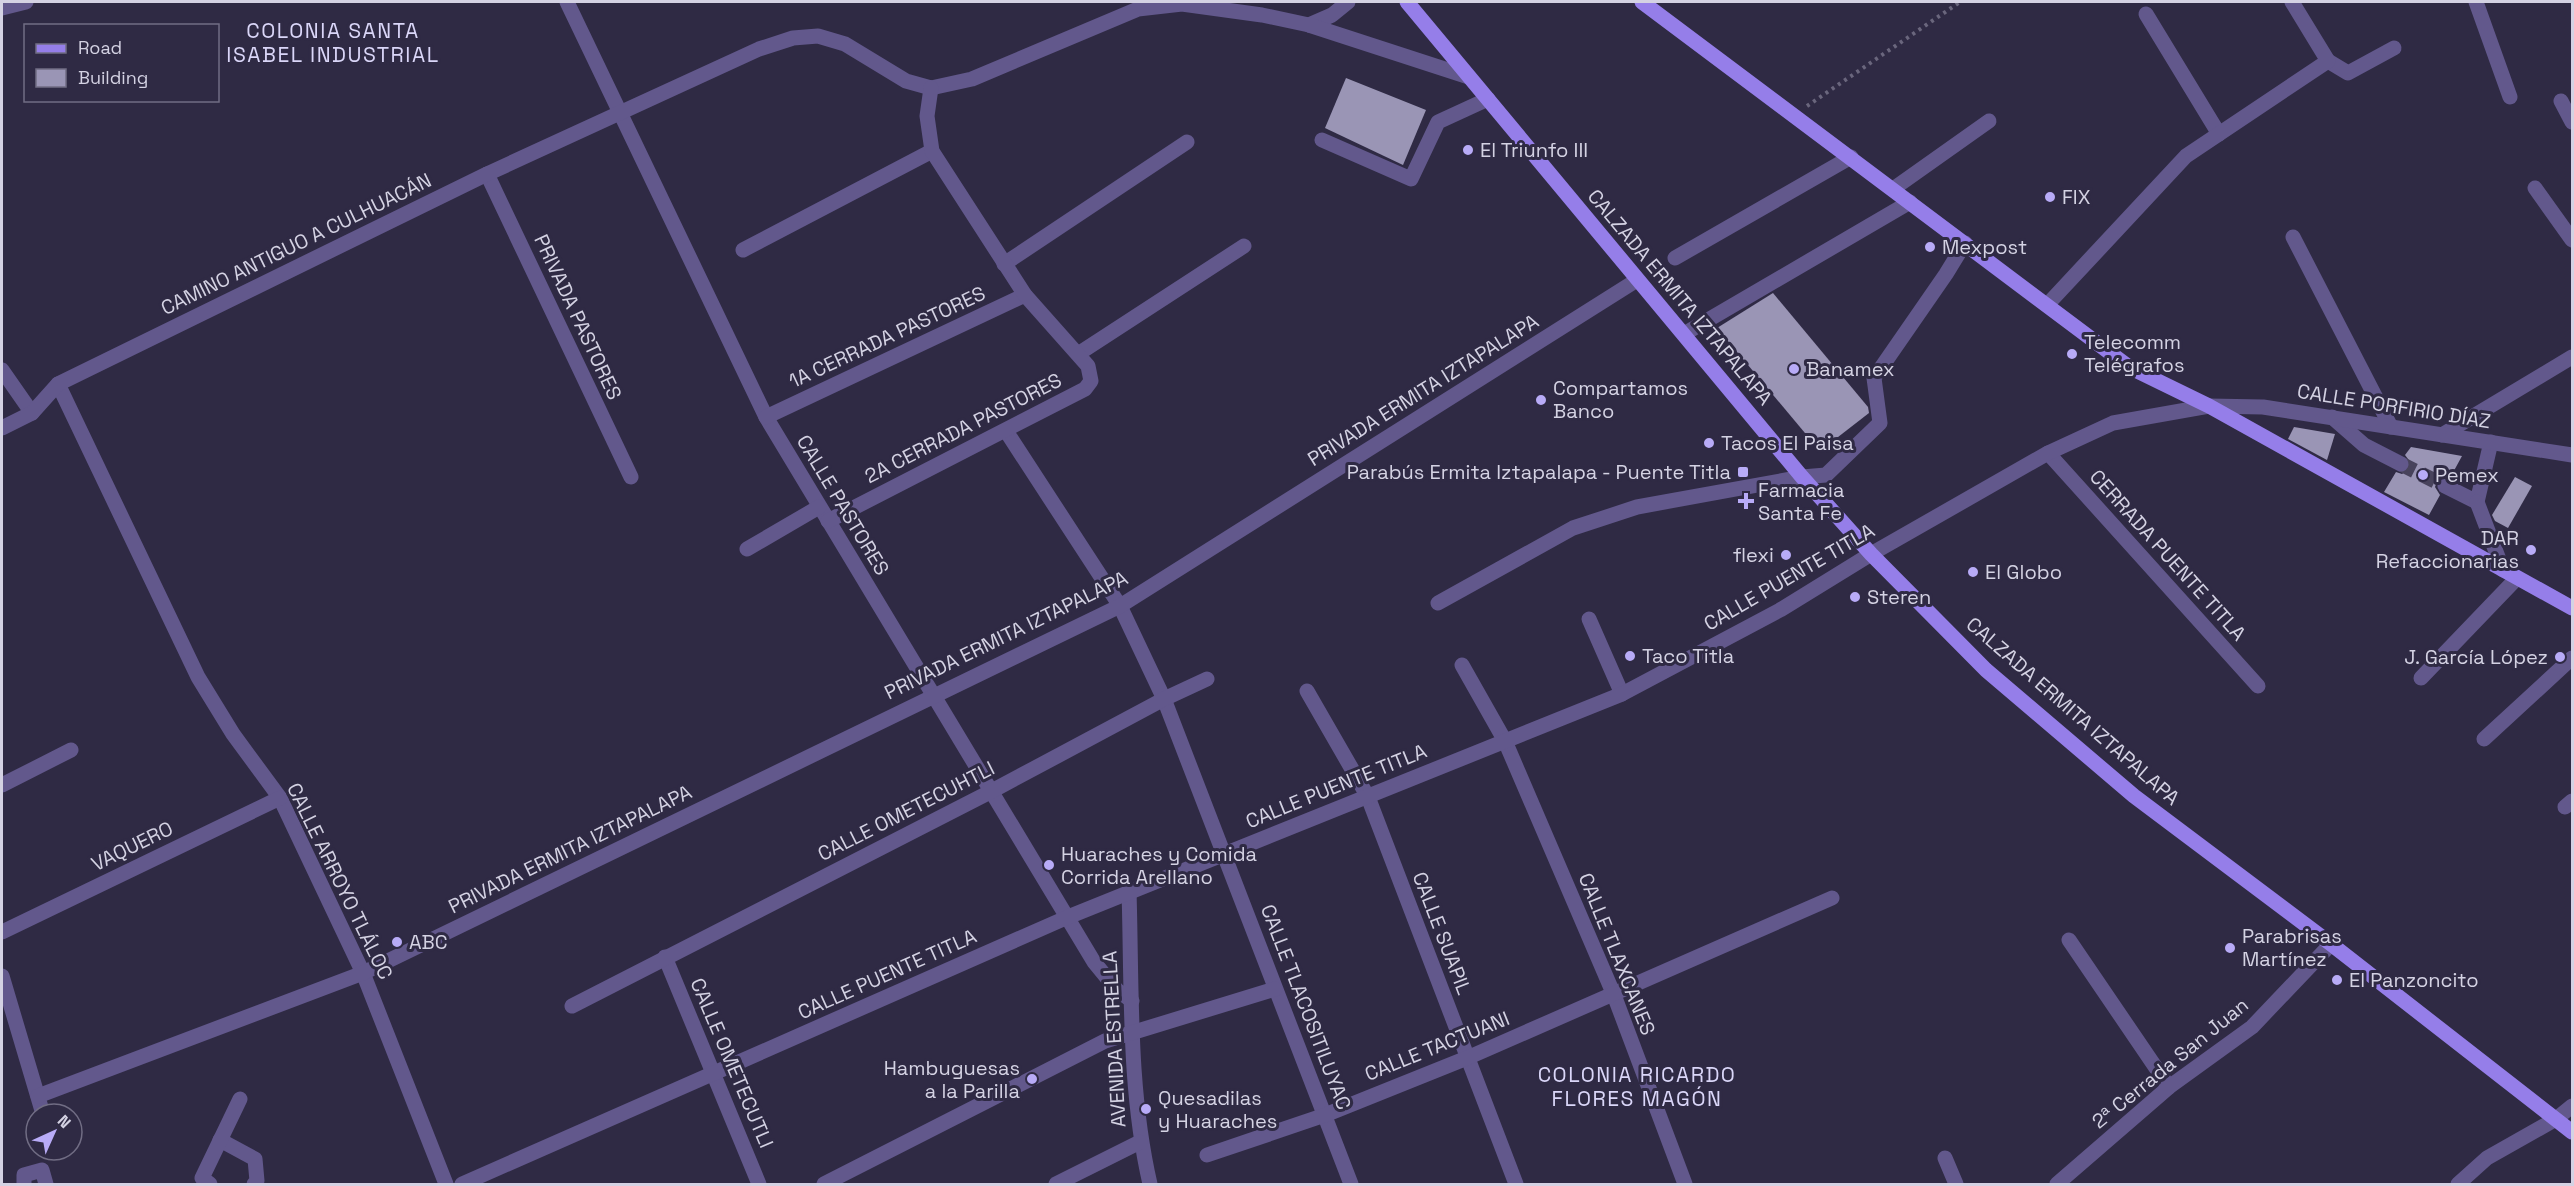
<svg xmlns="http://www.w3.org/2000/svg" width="2574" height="1186" viewBox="0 0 2574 1186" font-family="'Space Grotesk',sans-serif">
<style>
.building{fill:#9a95b5}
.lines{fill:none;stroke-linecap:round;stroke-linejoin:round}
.minor-tunnel{stroke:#48435c;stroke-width:15;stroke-dasharray:15 8;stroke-linecap:butt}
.path{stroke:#6a667d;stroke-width:4;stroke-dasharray:3 4.5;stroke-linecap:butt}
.minor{stroke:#62588c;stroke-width:15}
.major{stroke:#957ee9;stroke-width:15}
.poi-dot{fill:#b8abf7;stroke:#2f2a44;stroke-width:2}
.labels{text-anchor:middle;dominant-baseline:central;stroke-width:6;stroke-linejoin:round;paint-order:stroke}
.poi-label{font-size:20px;fill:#d4d2e3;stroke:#2f2a44;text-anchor:start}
.street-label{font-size:20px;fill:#d4d2e3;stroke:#2f2a44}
.neighbourhood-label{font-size:21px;letter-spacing:1.5px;fill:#dad6f8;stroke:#2f2a44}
</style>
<rect width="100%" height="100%" fill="#2f2a44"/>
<g class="building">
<path d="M1346 78 1426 110 1403 165 1325 128Z"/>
<path d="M1773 293 1868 407 1869 413 1820 451 1717 328Z"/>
<path d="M2294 427 2335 434 2327 460 2288 439Z"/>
<path d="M2411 447 2462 456 2450 478 2444 476 2437 481 2435 487 2440 495 2429 515 2384 492 2396 472 2402 474 2409 469 2411 463 2405 455Z"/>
<path d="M2515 477 2532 486 2508 528 2495 521 2492 515Z"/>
</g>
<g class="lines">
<path class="minor-tunnel" d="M2401 464 2445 486"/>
<path class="path" d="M1807 106 1960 2"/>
<g class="minor">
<path d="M567 2 766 417 1094 962 1117 990 1132 1001"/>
<path d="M2476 2 2510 97"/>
<path d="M2 8 26 2"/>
<path d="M2146 14 2219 134"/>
<path d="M1309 25 1332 15 1348 2"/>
<path d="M2328 61 2348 73 2394 48"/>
<path d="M2561 101 2572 122"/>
<path d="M1322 140 1411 179 1438 122 1488 99"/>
<path d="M487 174 631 477"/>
<path d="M2535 188 2572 240"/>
<path d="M1893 189 1989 121"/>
<path d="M2293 237 2391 427"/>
<path d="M743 250 932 151"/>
<path d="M1675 258 1851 157"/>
<path d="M1004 264 1187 142"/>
<path d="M2047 305 2186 156 2328 61 2292 2"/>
<path d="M1684 334 1910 202"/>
<path d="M1078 354 1244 246"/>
<path d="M2 370 32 413"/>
<path d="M58 384 198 677 233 734 280 798 363 973 446 1184"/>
<path d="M766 417 1025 295"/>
<path d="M2332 417 2364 445 2401 464"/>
<path d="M2 428 32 413 58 384 487 174 759 49 793 38 818 36 845 44 906 81 931 88 972 79 1138 9 1182 4 1262 15 1309 25 1469 77"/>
<path d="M1006 431 1120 606 1164 699 1351 1184"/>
<path d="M2442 435 2572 357"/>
<path d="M2048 453 2258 686"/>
<path d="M2445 486 2477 502 2491 442"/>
<path d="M2477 502 2503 570"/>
<path d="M828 521 1085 389 1091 381 1088 366 1025 295 932 151 927 116 931 88"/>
<path d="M747 549 819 507"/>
<path d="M1438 603 1573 528 1637 507 1802 477 1826 475 1880 423 1874 378 1946 274 1965 243"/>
<path d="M1589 619 1622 694"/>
<path d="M1462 665 1505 741 1614 995 1685 1184"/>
<path d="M2421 678 2517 578"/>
<path d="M1307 691 1368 797 1516 1184"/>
<path d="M2484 739 2572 658"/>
<path d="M2 785 71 750"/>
<path d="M2565 807 2572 801"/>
<path d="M1129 891C1132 989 1128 1089 1150 1184"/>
<path d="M2 932 280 798"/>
<path d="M2069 940 2169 1087"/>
<path d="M665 957 759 1184"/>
<path d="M2 976 43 1114"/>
<path d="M572 1006 990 792 1164 699 1207 679"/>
<path d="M38 1096 363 973 1120 606 1637 280"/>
<path d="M220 1140 255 1159 257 1181 254 1184"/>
<path d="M1207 1155 1325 1115 1467 1058 1832 898"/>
<path d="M1945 1158 1956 1184"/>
<path d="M24 1184V1175L42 1170 46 1184"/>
<path d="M210 1184 202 1178 240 1099"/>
<path d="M462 1184 1068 917 1622 694 1780 610 1871 554 2048 453 2113 423 2209 406 2263 407 2572 455"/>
<path d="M824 1184 1105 1041 1275 989"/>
<path d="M1056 1184 1140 1142"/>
<path d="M2057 1184 2169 1087 2252 1027 2331 944"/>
<path d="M2458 1184 2487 1158 2556 1119 2572 1106"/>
</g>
<g class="major">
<path d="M1407 2 1802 477 1871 554 1986 670 2134 796 2331 944 2572 1132"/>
<path d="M1642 2 2129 367 2209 406 2572 608"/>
</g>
</g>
<g class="poi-dot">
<circle cx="1468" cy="150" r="6"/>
<circle cx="2050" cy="197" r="6"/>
<circle cx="1930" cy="247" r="6"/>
<circle cx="2072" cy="354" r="6"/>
<circle cx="1794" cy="369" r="6"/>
<circle cx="1541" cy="400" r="6"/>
<circle cx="1709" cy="443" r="6"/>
<rect x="1737" y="466" width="12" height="12" rx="3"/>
<circle cx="2423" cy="475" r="6"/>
<path d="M1743 492h6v6h6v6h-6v6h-6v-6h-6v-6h6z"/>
<circle cx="2531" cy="550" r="6"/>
<circle cx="1786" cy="555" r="6"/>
<circle cx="1973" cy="572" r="6"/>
<circle cx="1855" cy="597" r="6"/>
<circle cx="1630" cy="656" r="6"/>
<circle cx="2560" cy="657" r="6"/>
<circle cx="1049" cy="865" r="6"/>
<circle cx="397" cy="942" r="6"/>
<circle cx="2230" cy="948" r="6"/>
<circle cx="2337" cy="980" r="6"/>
<circle cx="1032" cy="1079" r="6"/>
<circle cx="1146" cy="1109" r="6"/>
</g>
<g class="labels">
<g class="poi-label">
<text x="1480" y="150">El Triunfo III</text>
<text x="2062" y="197">FIX</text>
<text x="1942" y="247">Mexpost</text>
<text x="2084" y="342">Telecomm<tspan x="2084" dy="23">Telégrafos</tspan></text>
<text x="1806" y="369">Banamex</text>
<text x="1553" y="388">Compartamos<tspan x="1553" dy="23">Banco</tspan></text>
<text x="1721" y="443">Tacos El Paisa</text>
<text x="1731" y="472" text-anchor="end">Parabús Ermita Iztapalapa - Puente Titla</text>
<text x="2435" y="475">Pemex</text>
<text x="1758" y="490">Farmacia<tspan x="1758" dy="23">Santa Fe</tspan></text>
<text x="2519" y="538" text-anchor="end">DAR<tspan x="2519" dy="23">Refaccionarias</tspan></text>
<text x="1774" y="555" text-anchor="end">flexi</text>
<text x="1985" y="572">El Globo</text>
<text x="1867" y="597">Steren</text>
<text x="1642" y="656">Taco Titla</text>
<text x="2548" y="657" text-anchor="end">J. García López</text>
<text x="1061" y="854">Huaraches y Comida<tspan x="1061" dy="23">Corrida Arellano</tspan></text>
<text x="2242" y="936">Parabrisas<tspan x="2242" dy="23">Martínez</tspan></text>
<text x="409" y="942">ABC</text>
<text x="2349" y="980">El Panzoncito</text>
<text x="1020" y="1068" text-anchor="end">Hambuguesas<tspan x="1020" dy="23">a la Parilla</tspan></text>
<text x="1158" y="1098">Quesadilas<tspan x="1158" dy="23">y Huaraches</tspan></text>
</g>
<g class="street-label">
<text transform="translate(296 244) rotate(-26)">CAMINO ANTIGUO A CULHUACÁN</text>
<text transform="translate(1680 297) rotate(50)">CALZADA ERMITA IZTAPALAPA</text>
<text transform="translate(578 317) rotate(65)">PRIVADA PASTORES</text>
<text transform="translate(887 337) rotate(-25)">1A CERRADA PASTORES</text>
<text transform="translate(1423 390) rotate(-32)">PRIVADA ERMITA IZTAPALAPA</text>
<text transform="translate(2394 406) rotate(9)">CALLE PORFIRIO DÍAZ</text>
<text transform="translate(963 428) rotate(-27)">2A CERRADA PASTORES</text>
<text transform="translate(843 505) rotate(59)">CALLE PASTORES</text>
<text transform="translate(2168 555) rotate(48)">CERRADA PUENTE TITLA</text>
<text transform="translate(1789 577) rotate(-30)">CALLE PUENTE TITLA</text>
<text transform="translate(1006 635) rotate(-26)">PRIVADA ERMITA IZTAPALAPA</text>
<text transform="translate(2073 711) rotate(41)">CALZADA ERMITA IZTAPALAPA</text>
<text transform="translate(1336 786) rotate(-22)">CALLE PUENTE TITLA</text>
<text transform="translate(906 811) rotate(-27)">CALLE OMETECUHTLI</text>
<text transform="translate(132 846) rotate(-26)">VAQUERO</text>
<text transform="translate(570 849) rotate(-26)">PRIVADA ERMITA IZTAPALAPA</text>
<text transform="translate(340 881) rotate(64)">CALLE ARROYO TLÁLOC</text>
<text transform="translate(1442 933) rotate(69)">CALLE SUAPIL</text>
<text transform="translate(1617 954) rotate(68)">CALLE TLAXCANES</text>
<text transform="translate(887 974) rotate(-24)">CALLE PUENTE TITLA</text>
<text transform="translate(1306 1007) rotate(69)">CALLE TLACOSITILUYAC</text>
<text transform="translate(1114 1039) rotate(-93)">AVENIDA ESTRELLA</text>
<text transform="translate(1437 1046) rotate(-22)">CALLE TACTUANI</text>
<text transform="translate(732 1063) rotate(67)">CALLE OMETECUTLI</text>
<text transform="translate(2170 1063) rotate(-39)">2ª Cerrada San Juan</text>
</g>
<g class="neighbourhood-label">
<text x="333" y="30">COLONIA SANTA<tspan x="333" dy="24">ISABEL INDUSTRIAL</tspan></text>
<text x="1637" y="1074">COLONIA RICARDO<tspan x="1637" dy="24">FLORES MAGÓN</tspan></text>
</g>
</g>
<rect width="2574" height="1186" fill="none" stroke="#d4d2e3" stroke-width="6"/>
<rect x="24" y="24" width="195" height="78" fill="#2f2a44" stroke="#716d84" stroke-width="1.5"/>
<rect x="36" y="44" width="30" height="9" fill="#957ee9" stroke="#716d84" stroke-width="1.5"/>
<text x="78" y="54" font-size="18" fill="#d4d2e3">Road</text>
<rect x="36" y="69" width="30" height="18" fill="#9a95b5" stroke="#716d84" stroke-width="1.5"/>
<text x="78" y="84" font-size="18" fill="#d4d2e3">Building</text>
<g transform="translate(54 1132) rotate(45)"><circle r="28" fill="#2f2a44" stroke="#716d84" stroke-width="1.5"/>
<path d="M0-4.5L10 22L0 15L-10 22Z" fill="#b8abf7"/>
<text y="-9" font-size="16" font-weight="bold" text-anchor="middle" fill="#d4d2e3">N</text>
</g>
</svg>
